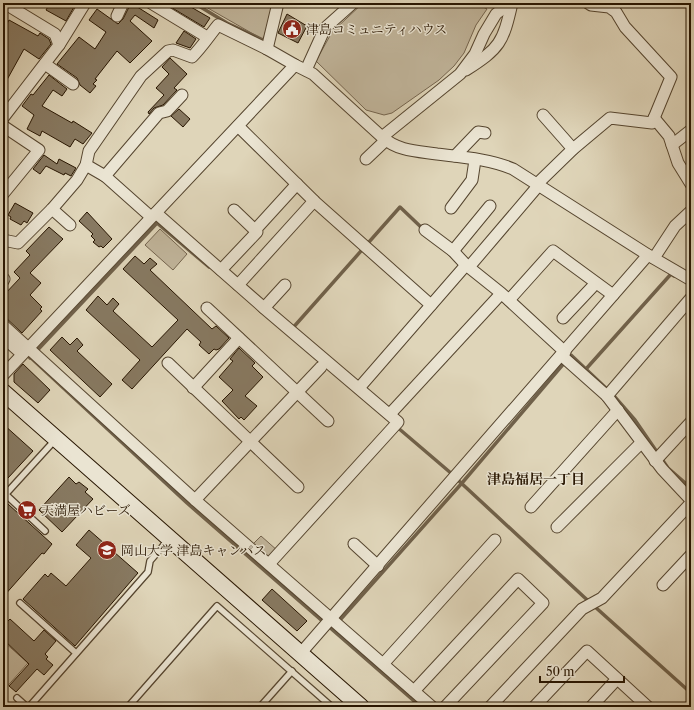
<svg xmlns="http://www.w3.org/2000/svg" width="694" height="710" viewBox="0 0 694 710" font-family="'Libre Caslon Text','Noto Serif JP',serif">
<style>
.green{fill:#c0b49a;stroke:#74644e}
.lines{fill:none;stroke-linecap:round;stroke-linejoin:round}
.stream{stroke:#70614a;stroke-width:3.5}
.building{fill:#877961;stroke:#271501}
.lane-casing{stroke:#55452f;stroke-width:8}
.street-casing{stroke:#55452f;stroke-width:13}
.secondary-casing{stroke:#271501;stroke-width:18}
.lane{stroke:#eae4d2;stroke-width:5.5}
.street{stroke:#eae4d2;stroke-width:11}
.secondary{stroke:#eae4d2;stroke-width:16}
.labels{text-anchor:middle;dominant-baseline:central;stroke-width:3;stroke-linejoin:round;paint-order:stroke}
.poi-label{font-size:13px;fill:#271501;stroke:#eae4d2;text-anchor:start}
.neighbourhood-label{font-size:14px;font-weight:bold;fill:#271501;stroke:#eae4d2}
</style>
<rect width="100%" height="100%" fill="#dfd5b9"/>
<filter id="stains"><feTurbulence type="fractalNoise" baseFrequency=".005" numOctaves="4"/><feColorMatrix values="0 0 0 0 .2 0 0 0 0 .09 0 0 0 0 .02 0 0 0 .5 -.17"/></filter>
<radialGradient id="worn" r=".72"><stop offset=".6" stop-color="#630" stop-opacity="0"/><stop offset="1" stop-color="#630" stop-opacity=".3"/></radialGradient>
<g class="green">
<path d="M199 3H273L264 37 262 39Z"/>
<path d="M363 3H476L487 9 476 25 464 53 454 66 439 80 392 113 384 115 366 110 316 61 332 32Z"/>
<path d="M160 229 187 254 173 270 145 245Z"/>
<path d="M261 536 278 551 272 557 264 556 252 545Z"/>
<path d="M3 641 28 663 3 691Z"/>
</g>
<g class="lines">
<g class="stream">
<path d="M194 3 227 23 263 40 266 37"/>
<path d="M291 330 400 207 423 229"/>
<path d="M29 356 187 503 421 707"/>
<path d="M30 358 157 223 209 267"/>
<path d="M586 369 671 274 674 276"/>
<path d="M614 396 635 420 668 468 691 488"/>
<path d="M397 427 452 474"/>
<path d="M459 481 584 597 691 693"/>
<path d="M340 620 462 483 571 355 608 390"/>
</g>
</g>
<g class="building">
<path d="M50 3H67L74 7 66 21 46 10Z"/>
<path d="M131 3 158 20 154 28 135 15 130 21 152 41 130 63 117 51 95 79 97 80 93 84 96 86 90 93 80 85 77 78 57 64 79 37 95 49 106 32 89 20 97 9 118 24 123 19Z"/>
<path d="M164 3H184L210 18 204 27Z"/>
<path d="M287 14 307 26 298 43 278 33Z"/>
<path d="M9 20 38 36 40 33 49 39 51 44 39 59 24 49 3 87V31Z"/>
<path d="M184 31 196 39 190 48 176 43Z"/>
<path d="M170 58 187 74 174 88 177 90 163 105 154 108 149 114 148 112 164 95 156 88 169 74 162 67Z"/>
<path d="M49 75 67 89 62 96 53 90 42 106 72 123 73 121 92 133 83 144 75 139 70 147 42 131 40 136 27 129 34 115 22 106 31 94 33 95Z"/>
<path d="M179 109 190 119 183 127 171 116Z"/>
<path d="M44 155 57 164 59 159 76 168 71 176 65 173 64 175 46 166 40 174 33 169Z"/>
<path d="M15 203 33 213 27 223 24 221 21 225 10 219 11 217 8 215Z"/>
<path d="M87 212 112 239 103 248 101 246 99 247 93 242 95 240 91 236 93 234 79 221Z"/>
<path d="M49 227 63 239 30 273 41 283 30 295 42 307 40 309 42 311 22 333 3 315V296L20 278 14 272 30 255 26 251Z"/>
<path d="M135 256 144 264 150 258 157 264 150 270 212 329 216 326 229 338 219 349 216 350 214 349 209 354 199 345 201 342 187 329 132 389 122 380 140 360 86 310 98 296 107 305 113 298 119 304 113 311 152 347 178 320 123 269Z"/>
<path d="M62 337 70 345 77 338 83 345 77 351 112 384 100 397 50 350Z"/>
<path d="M239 348 255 363 252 366 263 377 245 396 257 406 244 420 241 417 239 419 222 401 233 390 219 377 233 361 230 359Z"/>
<path d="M23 364 50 390 38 403 14 382V374Z"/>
<path d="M3 424 33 451 8 478 3 473Z"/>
<path d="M69 477 76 484 79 482 88 489 85 492 93 499 62 532 39 510Z"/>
<path d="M8 504 52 544 44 554 42 553 3 597V510Z"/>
<path d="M89 530 138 573 75 646 23 599 45 574 48 577 51 573 66 586 91 558 76 545Z"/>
<path d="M272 589 307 621 297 631 262 600Z"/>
<path d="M3 617 8 621 10 619 34 641 44 630 56 641 45 654 48 657 46 659 53 665 44 675 37 669 16 692 9 686 29 664 3 639Z"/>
</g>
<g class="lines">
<g class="lane-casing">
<g id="lane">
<path d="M3 492 45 531"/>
<path d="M3 497 55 440"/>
<path d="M20 603 76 653"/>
<path d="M17 698 27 707"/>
<path d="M29 707 148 572 150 561 169 539"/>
<path d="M128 707 217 606 332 707"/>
<path d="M260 707 292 671"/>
</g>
</g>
<g class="street-casing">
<g id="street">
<path d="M151 3 207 37"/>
<path d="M117 16 123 3"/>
<path d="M59 45 85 3"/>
<path d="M267 49 278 3"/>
<path d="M45 64 73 84"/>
<path d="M306 70 325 28 353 3"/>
<path d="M466 70C500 48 503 43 512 3"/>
<path d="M543 115 573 149"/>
<path d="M3 118 59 45 55 34 4 3"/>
<path d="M654 118 669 136 678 163 691 184"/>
<path d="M3 126 39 150 3 194"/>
<path d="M238 126 314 201 431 305"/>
<path d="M382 137C398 151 416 151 437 154 462 157 490 159 513 169L648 255 691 280"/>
<path d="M672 145 691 130"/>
<path d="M455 156 478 132 485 133"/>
<path d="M366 159 386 140"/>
<path d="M86 165 105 176 151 217"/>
<path d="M105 176 159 113 167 111 182 95"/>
<path d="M536 185 573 149 610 118 652 123 671 77 625 27 616 12 609 7 591 5 588 3"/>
<path d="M451 208 472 180 475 160"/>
<path d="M52 209 70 225"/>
<path d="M156 213 264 308 398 422 269 564"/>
<path d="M255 230 297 184"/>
<path d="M425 230 453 251 466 265 501 293 565 352"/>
<path d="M3 240 18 243 52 209 77 180 86 165 89 151 141 76 168 51 173 50 192 57C202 47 209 36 218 25L267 49 295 65"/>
<path d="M453 251 490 206"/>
<path d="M654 258 675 226 691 211"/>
<path d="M469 267 538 186"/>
<path d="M221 270 257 232 234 210"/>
<path d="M3 281 4 279"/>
<path d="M238 285 314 201"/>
<path d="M509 300 553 251 613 295"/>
<path d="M207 308 328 421"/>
<path d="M264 308 285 285"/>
<path d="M563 318 596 283"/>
<path d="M3 325 195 500 432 707"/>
<path d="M3 337 22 354"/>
<path d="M562 356 607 396 662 469 691 500"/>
<path d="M168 363 298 487"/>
<path d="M3 375 295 65 313 74 382 137 460 74 475 54 484 34 496 14 510 3"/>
<path d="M193 388 239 338"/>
<path d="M359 388 466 265"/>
<path d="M607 396 691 298"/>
<path d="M390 414 498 297"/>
<path d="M655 461 691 422"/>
<path d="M195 500 321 367"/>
<path d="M531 507 618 410"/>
<path d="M557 527 641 443"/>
<path d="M354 544 378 566"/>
<path d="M663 585 691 555"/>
<path d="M300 654 648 255"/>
<path d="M383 664 495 540"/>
<path d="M414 691 518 579 543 603 445 707"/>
<path d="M490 707 582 609 602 598 691 503"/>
<path d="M534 707 587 651 648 707"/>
<path d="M591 707 617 679"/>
</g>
</g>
<g class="secondary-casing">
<path id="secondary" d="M3 392 361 707"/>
</g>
<use href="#lane" class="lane"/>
<use href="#street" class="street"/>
<use href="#secondary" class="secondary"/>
</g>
<defs>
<g id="civic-disc" transform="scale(1)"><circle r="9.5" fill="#8f2418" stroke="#eae4d2"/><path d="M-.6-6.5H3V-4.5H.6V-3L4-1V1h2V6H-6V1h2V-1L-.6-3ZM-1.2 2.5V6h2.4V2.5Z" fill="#fff"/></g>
<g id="supermarket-disc" transform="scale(1)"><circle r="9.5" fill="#8f2418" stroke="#eae4d2"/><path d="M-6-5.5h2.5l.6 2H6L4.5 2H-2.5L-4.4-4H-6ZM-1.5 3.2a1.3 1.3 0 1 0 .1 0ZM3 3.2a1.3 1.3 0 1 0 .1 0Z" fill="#fff"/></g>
<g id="university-disc" transform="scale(1)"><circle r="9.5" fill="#8f2418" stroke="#eae4d2"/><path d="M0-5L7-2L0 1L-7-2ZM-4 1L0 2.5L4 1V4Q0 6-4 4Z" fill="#fff"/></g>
</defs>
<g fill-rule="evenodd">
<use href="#civic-disc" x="292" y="29"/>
<use href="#supermarket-disc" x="27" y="510"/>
<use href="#university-disc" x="107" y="550"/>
</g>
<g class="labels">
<g class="poi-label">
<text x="306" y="29">津島コミュニティハウス</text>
<text x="41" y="510">天満屋ハビーズ</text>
<text x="121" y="550">岡山大学 津島キャンパス</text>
</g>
<g class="neighbourhood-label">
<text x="536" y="479">津島福居一丁目</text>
</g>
</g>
<rect width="694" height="710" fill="none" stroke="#dfd5b9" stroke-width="16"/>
<rect x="4" y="4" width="686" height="702" fill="none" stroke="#271501" stroke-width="2"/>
<rect x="8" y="8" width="678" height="694" fill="none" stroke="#271501"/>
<path d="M540 676v6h84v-6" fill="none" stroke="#271501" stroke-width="2"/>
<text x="546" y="676" font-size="12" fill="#271501" stroke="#eae4d2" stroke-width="3" paint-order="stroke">50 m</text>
<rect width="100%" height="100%" filter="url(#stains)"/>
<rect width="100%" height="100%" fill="url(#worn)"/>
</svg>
